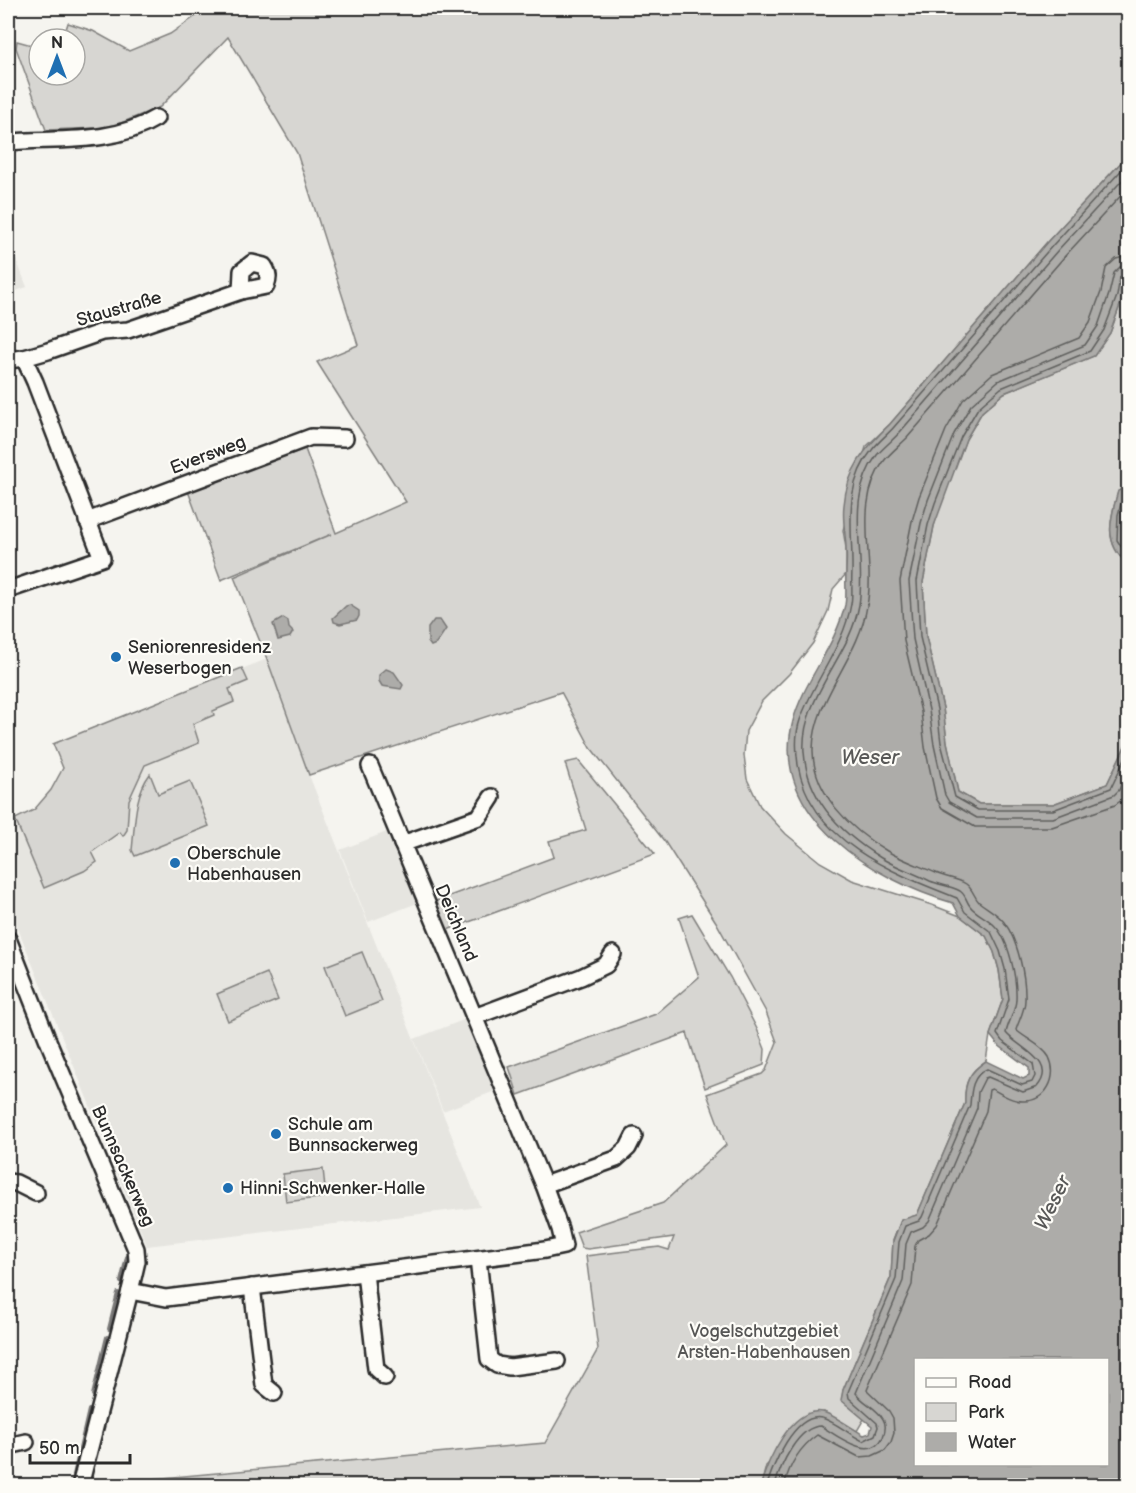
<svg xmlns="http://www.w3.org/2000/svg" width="1136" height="1493" viewBox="0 0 1136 1493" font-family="'Balsamiq Sans',sans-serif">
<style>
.built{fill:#e6e5e0}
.green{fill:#d7d6d2;stroke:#81807e;stroke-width:1.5}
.water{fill:#adaca9;stroke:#797877;stroke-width:1.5;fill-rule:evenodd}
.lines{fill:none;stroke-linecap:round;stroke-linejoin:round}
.shore{stroke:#5f5f5d;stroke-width:1.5}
.stream{stroke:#797877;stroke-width:4}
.minor-casing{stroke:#2b2b2b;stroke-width:20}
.minor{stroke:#fdfcf7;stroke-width:15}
.poi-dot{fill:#1f6fb2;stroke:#fdfcf7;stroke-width:2}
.labels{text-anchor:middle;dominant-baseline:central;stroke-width:4.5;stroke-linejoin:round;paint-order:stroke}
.street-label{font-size:18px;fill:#2b2b2b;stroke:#fdfcf7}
.poi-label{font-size:18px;fill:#2b2b2b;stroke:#fdfcf7;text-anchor:start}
.park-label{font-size:18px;fill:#565655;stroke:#fdfcf7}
.water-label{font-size:20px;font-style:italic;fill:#585857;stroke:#fdfcf7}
</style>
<rect width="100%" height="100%" fill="#f5f4ef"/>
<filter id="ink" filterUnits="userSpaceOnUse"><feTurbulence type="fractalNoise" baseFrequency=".0167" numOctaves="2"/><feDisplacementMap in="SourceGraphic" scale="12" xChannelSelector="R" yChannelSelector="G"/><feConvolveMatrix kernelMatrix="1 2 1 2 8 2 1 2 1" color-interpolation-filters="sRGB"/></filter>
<g filter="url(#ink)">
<g class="built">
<path d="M8 238 27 287 8 294Z"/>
<path d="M267 659 309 775 480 1207 147 1246 8 904V822L34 810 51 790 63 768 53 744Z"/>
<path d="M392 830 420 902 368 922 340 850Z"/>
<path d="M466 1019 495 1091 443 1111 414 1039Z"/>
</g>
<g class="green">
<path d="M205 8H1128V155L1048 241 890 424 866 447 843 530 846 548V574L833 589 828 611 813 643 789 674 762 701 746 731 744 755 747 779 760 806 786 834 820 862 852 880 932 905 960 916 986 936 994 952 999 970 1003 999 990 1035 986 1061C969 1072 964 1083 965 1103L917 1215 901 1220 893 1241 891 1277 843 1390 842 1400 864 1419 857 1431 824 1412 766 1466 761 1485H86L545 1443 598 1349 586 1256 659 1247 669 1250 674 1237 588 1249 582 1248 576 1232 663 1203 726 1145 707 1094 762 1074 766 1070 777 1042 766 1012 716 922 665 842 591 748 561 692 309 775 267 659 234 577 332 534 221 580 188 491 305 449 336 533 406 502 317 362 358 345 297 153 228 37 160 107 121 123 99 128 46 130 16 48 17 41 39 47V75H75V39H63L68 23 93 31 129 51 170 34 206 9Z"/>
<path d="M1128 264V486L1118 492C1110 519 1103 544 1128 564V740L1107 784 1053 804H979L958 792 947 742 943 708 926 637 923 582 934 526 940 505 966 439 982 412 1004 393 1094 356 1110 333 1123 297Z"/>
<path d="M242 668 248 681 229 689 234 702 213 711 214 715 193 724 199 743 145 765 129 800 127 830 123 836 120 832 92 852 97 862 84 871 44 888 15 819 34 810 51 790 63 768 53 744Z"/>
<path d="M578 760 655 854 447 930 436 901 554 857 549 841 586 830 565 763Z"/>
<path d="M150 774 158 794 190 781 209 826 135 856 132 850C135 825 134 795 150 774Z"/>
<path d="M692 914 730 977 757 1029 765 1049 764 1065 705 1088 687 1033 518 1095 509 1067 656 1014 699 977 679 918Z"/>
<path d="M362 952 382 1001 345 1016 325 966Z"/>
<path d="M267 973 278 1000 228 1021 217 994Z"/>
<path d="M323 1169 326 1197 286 1202 283 1174Z"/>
</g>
<g class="water">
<path d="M1128 155V264L1123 297 1110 333 1094 356 1004 393 982 412 966 439 934 526 923 582 926 637 943 708 947 742 958 792 979 804H1053L1107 784 1128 740V1485H761C767 1462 791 1406 823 1412 834 1415 853 1429 864 1435L870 1433 872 1426 841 1400 843 1390 891 1277 893 1241 901 1220 917 1215 965 1103C964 1083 969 1072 986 1061L1023 1079 1029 1076V1068L998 1045 990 1035 1003 999 999 970 994 952 986 936 960 916 953 903C876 881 767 817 793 721 804 680 835 648 845 605 847 595 845 583 846 573 846 565 847 558 846 550 846 535 842 520 844 505 847 469 866 447 890 424L1048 241ZM916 1360H1108V1464H916Z"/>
<path d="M1128 486V564C1103 544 1110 519 1118 491Z"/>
<path d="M350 605 359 611V616L357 620 340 624 334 622 333 618 346 606Z"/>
<path d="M283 618 288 621 289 628 293 632 290 637 278 640 273 624Z"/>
<path d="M434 620H440L446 629 436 644 431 646 428 642V628Z"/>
<path d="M386 669 394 672 403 685 401 689 382 686 379 681V675Z"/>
</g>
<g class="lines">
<g class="shore">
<path d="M1128 256 1116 259 1106 268 1101 292 1090 322 1079 338 992 374 963 400 946 430 919 497 912 521 900 581 904 641 921 712 925 747 936 798 942 808 975 827H1052L1115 805 1123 799 1128 791"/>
<path d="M1128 265 1120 267 1114 273 1109 294 1098 326 1085 345 998 381 971 405 954 434 928 500 921 523 909 581 913 639 929 710 934 745 945 795 949 802 977 818H1053L1114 795 1119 790 1128 770"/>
<path d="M1128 273H1124L1120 277 1117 296 1104 330 1090 351 1001 388 978 408 961 437 935 503 928 525 917 581 920 637 937 709 941 743 955 797 978 810H1053L1111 788 1128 752"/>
<path d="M1128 493 1123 496 1118 515 1117 540 1128 557"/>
<path d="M767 1486C772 1466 795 1412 822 1418 834 1421 850 1435 863 1441L875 1435 878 1427 877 1423 849 1398 848 1392 896 1279 899 1242 905 1226 919 1221 922 1217 970 1105C971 1091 972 1075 987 1069L1022 1085 1032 1082 1035 1076 1033 1064 1002 1041 997 1034 1009 999 1005 969 1000 951 991 932 965 912 957 898C893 873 811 842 798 765 796 751 795 734 800 720 814 680 844 646 851 604 853 594 851 582 852 572 853 529 842 487 872 450 878 442 887 435 894 427L1053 245 1128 163"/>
<path d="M775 1486C780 1466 798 1426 821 1426 836 1435 871 1463 883 1437 885 1432 887 1425 883 1419 877 1408 863 1403 856 1393L903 1281 906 1244 911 1232 923 1227 929 1221 977 1108 978 1092 985 1078 988 1077 1023 1092 1037 1087C1059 1062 1018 1048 1006 1033 1008 1022 1016 1010 1016 999 1017 978 1009 940 995 926 988 918 976 914 970 906 966 901 966 895 960 891 951 886 940 885 930 881 914 873 896 867 881 858 842 834 807 800 804 752 800 698 850 657 859 605 867 554 843 500 877 455 884 447 893 440 900 432L1058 250 1128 174"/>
<path d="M784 1486C789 1466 800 1447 817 1435L859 1457 872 1456 885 1450 891 1442 894 1433 893 1418 889 1411 867 1390 912 1285 915 1246 918 1240 929 1234 937 1225 986 1111 989 1090 992 1089C1001 1094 1012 1101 1023 1101 1046 1102 1059 1077 1049 1057 1042 1045 1026 1039 1016 1030 1019 1020 1025 1010 1025 1000 1026 978 1018 940 1004 922 997 913 988 909 979 902 974 897 973 889 966 884 957 878 946 878 936 873 920 866 902 860 887 851 851 830 812 793 813 749 814 698 859 658 867 606 876 558 852 504 884 461 890 453 899 446 907 438L1065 256 1128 188"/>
</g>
<g class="stream">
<path d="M121 1282 127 1257"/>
<path d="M109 1329 118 1293"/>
<path d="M93 1395 107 1337"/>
<path d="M74 1475 89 1410"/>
<path d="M71 1486V1483"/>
</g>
<g class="minor-casing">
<g id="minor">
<path d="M8 142C57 138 112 145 156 118"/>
<path d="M252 263 264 266C269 274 269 278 266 286L241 291 242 271Z"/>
<path d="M8 360 24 358 48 351 102 332 128 330 241 291"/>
<path d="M87 521 311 437 345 438"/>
<path d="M8 590 102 558 35 382 24 358"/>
<path d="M402 844 479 817 492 797"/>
<path d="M8 939 49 1043 136 1249 137 1261 130 1291 80 1486"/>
<path d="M474 1017 581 977 606 965 613 954"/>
<path d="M8 1182 16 1183 36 1193"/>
<path d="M544 1185 616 1159 628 1148 634 1136"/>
<path d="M478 1259 489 1359 497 1365 510 1367 557 1361"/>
<path d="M365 1273 376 1369 385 1377"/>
<path d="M252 1287 264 1385 274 1393"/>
<path d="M130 1291 166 1298 545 1250 564 1246 560 1229 544 1185 370 766"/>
<path d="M8 1446 26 1442"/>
</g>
</g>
<use href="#minor" class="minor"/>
</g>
</g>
<g class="poi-dot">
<circle cx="116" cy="657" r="6"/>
<circle cx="175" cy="863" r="6"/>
<circle cx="276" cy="1134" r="6"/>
<circle cx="228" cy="1188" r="6"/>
</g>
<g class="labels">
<g class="street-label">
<text transform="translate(119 309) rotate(-16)">Staustraße</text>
<text transform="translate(208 455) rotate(-21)">Eversweg</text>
<text transform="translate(456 923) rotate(67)">Deichland</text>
<text transform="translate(123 1166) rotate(66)">Bunnsackerweg</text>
</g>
<g class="poi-label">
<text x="128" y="647">Seniorenresidenz<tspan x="128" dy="21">Weserbogen</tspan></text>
<text x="187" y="853">Oberschule<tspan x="187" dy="21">Habenhausen</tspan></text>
<text x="288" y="1124">Schule am<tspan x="288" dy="21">Bunnsackerweg</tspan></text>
<text x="240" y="1188">Hinni-Schwenker-Halle</text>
</g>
<g class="park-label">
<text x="764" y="1331">Vogelschutzgebiet<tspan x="764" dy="21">Arsten-Habenhausen</tspan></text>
</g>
<g class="water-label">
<text x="870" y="758">Weser</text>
<text transform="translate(1053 1203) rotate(-64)">Weser</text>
</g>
</g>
<rect width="1136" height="1493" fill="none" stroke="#fdfcf7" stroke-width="30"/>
<rect x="15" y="15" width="1106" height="1463" fill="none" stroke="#2b2b2b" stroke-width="2" filter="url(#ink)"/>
<rect x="914" y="1358" width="195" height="108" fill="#fdfcf7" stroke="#a9a8a5" stroke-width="1.5"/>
<rect x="926" y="1378" width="30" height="9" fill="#fdfcf7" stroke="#a9a8a5" stroke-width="1.5"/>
<text x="968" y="1388" font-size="18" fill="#2b2b2b">Road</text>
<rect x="926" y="1403" width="30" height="18" fill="#d7d6d2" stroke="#a9a8a5" stroke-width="1.5"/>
<text x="968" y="1418" font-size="18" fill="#2b2b2b">Park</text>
<rect x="926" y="1433" width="30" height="18" fill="#adaca9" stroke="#a9a8a5" stroke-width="1.5"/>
<text x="968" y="1448" font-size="18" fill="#2b2b2b">Water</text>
<g transform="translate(57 57)"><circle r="28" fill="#fdfcf7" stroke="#a9a8a5" stroke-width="1.5"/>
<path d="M0-4.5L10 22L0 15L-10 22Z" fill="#1f6fb2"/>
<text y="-9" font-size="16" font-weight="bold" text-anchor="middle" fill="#2b2b2b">N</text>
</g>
<path d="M30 1454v9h100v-9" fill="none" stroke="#2b2b2b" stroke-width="3"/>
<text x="39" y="1454" font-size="18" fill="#2b2b2b" stroke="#fdfcf7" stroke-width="4.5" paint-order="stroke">50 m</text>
</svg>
